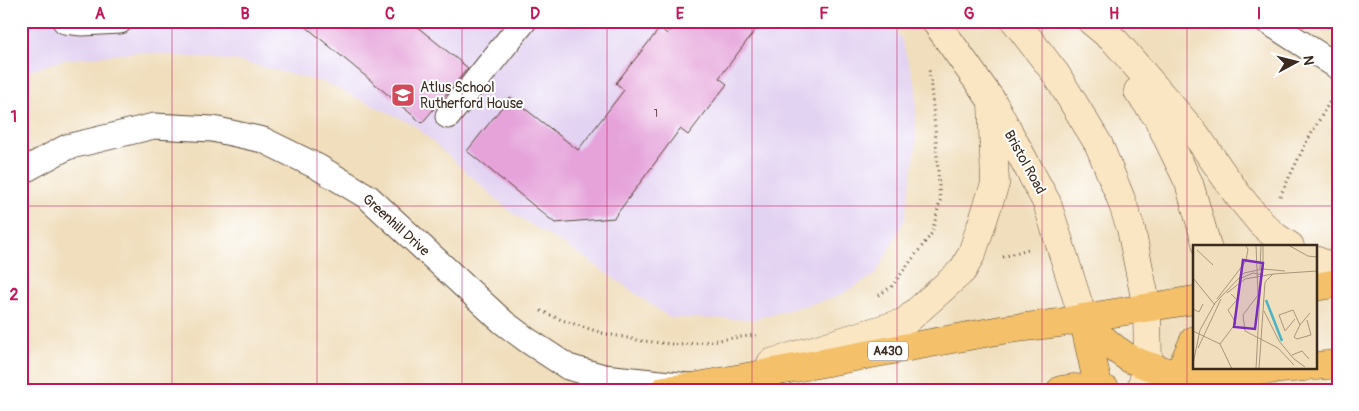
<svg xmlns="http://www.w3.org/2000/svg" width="1359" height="411" viewBox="0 0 1359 411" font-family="Pangolin,sans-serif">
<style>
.built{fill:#e3d3f2}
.building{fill:#e5a3da}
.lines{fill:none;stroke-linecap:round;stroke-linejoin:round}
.street-casing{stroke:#564536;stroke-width:27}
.secondary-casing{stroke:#564536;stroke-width:29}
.primary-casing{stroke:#564536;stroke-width:29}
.highway-casing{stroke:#564536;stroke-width:29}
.path{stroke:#564536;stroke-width:3;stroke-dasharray:1 4;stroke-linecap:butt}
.street{stroke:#fff;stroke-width:25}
.secondary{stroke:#fbe6c3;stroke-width:28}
.primary{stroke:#f4c16a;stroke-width:28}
.highway{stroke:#f4c16a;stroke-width:28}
.grid{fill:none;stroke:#c2185b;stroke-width:1;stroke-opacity:0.55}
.labels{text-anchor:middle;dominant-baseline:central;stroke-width:4;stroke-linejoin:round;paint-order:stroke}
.number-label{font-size:11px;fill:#66484d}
.shield{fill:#fff;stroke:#766a62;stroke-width:1}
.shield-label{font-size:12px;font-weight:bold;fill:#3b2a1e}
.poi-label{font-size:14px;fill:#3b2a1e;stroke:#fff;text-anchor:start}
.street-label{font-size:14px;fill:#3b2a1e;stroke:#fff}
.inset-river{fill:none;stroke:#47b3c4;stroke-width:2.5}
.inset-road{fill:none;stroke:#a8967d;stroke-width:1}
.view{fill:#7b2cbf;fill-opacity:0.15;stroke:#7b2cbf;stroke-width:2.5}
.inset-edge{fill:none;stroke:#3b2a1e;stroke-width:2.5}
.neatline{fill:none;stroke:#c2185b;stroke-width:2}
.grid-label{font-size:16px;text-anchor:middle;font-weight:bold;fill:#c2185b}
</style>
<rect width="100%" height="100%" fill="#fff"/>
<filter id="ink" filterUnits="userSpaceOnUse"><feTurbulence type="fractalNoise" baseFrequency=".02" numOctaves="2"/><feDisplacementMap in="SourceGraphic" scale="10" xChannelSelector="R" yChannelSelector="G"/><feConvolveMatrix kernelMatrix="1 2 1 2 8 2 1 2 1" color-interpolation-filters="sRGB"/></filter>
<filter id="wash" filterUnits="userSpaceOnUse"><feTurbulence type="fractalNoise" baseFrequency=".0096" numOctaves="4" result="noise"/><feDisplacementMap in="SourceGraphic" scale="20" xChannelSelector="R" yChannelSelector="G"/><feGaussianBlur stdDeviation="1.12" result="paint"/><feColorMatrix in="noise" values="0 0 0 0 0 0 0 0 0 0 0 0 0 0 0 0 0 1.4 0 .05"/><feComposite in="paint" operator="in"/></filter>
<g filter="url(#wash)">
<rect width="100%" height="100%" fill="#f0debc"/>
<path class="built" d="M21 21H885L901 38 916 87V143L905 219 876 274 837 297 754 319 670 318 581 255 512 213 414 125 326 83 238 61 137 52 63 60 21 74Z"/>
<g id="blocks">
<g class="building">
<path d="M299 21H410L468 68 422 123Z"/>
<path d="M677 21H762L719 78 727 84 688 135 680 129 614 218 555 223 467 151 510 97 578 150 624 90 616 83 660 28 667 34Z"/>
</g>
</g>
</g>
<g filter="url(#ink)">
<use href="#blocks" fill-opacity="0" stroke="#564536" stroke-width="1"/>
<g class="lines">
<g class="street-casing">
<g id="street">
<path d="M65 21 82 23 120 21"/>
<path d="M1267 21 1338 67"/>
<path d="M448 116 524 21"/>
<path d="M21 172 67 147 154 126 213 129 263 140 318 167 368 197 503 322 527 340 568 367 604 377 689 386"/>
</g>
</g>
<g class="secondary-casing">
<g id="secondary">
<path d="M935 21 992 101 1047 203 1083 318"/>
<path d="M1015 21 1056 74 1099 145 1121 199 1131 229 1147 308 1148 366 1140 390"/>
<path d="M1091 21 1115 41 1196 135 1237 194 1261 223 1276 237 1290 246"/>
<path d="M1138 91 1157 117 1189 183 1207 246"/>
<path d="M1315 260 1338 269"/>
<path d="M771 363 905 322 963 270 972 253 995 184 992 101"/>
</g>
</g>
<g class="primary-casing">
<g id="primary">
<path d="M1315 287 1338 283"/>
<path d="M1083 318 1096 333 1114 348 1130 359 1148 366 1178 375 1222 374 1304 367"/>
<path d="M1083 318 1099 390"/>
<path d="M1315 366 1338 364"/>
<path d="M693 387 1001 330 1059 323 1083 318 1194 300"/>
<path d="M1173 389 1178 375 1194 340"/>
</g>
</g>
<g class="highway-casing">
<g id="highway">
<path d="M665 390 693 387 713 390"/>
<path d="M1061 390 1073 388 1106 390"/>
</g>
</g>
<g class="path">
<path d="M1280 196 1306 143 1333 96"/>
<path d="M1003 257 1028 249"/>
<path d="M879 295 892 286 932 233 940 201 935 127 929 68"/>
<path d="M541 311 562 320 602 333 643 341 681 345 756 335"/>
</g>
<use href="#street" class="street"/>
<use href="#secondary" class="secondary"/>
<use href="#primary" class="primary"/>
<use href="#highway" class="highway"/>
</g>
</g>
<path class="grid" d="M172 21V390M317 21V390M462 21V390M607 21V390M752 21V390M897 21V390M1042 21V390M1187 21V390M21 206H1338"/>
<defs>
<g id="school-square" transform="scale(1.25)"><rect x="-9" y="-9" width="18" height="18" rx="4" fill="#d1495b" stroke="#fff"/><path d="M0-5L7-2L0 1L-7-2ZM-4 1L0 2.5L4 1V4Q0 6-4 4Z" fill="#fff"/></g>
</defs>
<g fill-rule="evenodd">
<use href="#school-square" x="403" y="95"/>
</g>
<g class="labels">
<g class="number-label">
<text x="656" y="113">1</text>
</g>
<rect class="shield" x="868" y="341.5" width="40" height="19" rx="4"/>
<g class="shield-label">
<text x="888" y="351">A430</text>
</g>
<g class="poi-label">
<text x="420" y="87">Atlus School<tspan x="420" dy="16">Rutherford House</tspan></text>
</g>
<g class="street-label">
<text transform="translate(1025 162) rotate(61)">Bristol Road</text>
<text transform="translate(396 225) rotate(42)">Greenhill Drive</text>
</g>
</g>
<g transform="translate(1193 245)">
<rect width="124" height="124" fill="#f0debc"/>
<path class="inset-river" d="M73 55 89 96"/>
<path class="inset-road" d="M63 0 65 50M70 0V25M95 0 115 11 124 12M4 5 20 20M67 24 68 0M0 33 22 60M46 34 60 28 70 30M34 48 52 34 80 29M65 50 50 70 52 86 85 103 101 120M24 54 53 16 55 4 52 0M0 64 6 67 10 59M71 66 86 96 101 114 112 122M102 74 92 86 86 70 100 65 107 80 101 92 104 94 118 90 114 75M107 80 117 68M0 86 27 99 39 124M27 99 43 78 35 65 44 55 38 49M5 103 28 54M99 110 109 106 116 114M0 119 7 85 22 58 51 28 70 24M63 124 68 28 70 24 92 26M66 124 72 37 80 29 124 26"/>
<path class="view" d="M50 15 70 18 62 84 41 82Z"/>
<rect width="124" height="124" class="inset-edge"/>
</g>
<rect width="1359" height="411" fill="none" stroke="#fff" stroke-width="55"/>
<g transform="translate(1296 62) rotate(83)" stroke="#ffffff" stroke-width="4" paint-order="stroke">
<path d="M0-4L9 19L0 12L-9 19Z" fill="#3b2a1e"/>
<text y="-8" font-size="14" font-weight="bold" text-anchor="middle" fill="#3b2a1e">N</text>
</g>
<rect x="28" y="28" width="1304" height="356" class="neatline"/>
<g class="grid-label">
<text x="100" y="19">A</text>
<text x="245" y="19">B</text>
<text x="390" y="19">C</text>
<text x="535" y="19">D</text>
<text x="680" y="19">E</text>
<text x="824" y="19">F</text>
<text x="969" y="19">G</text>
<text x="1114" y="19">H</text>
<text x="1259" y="19">I</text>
<text x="14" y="122">1</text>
<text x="14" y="300">2</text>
</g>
</svg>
